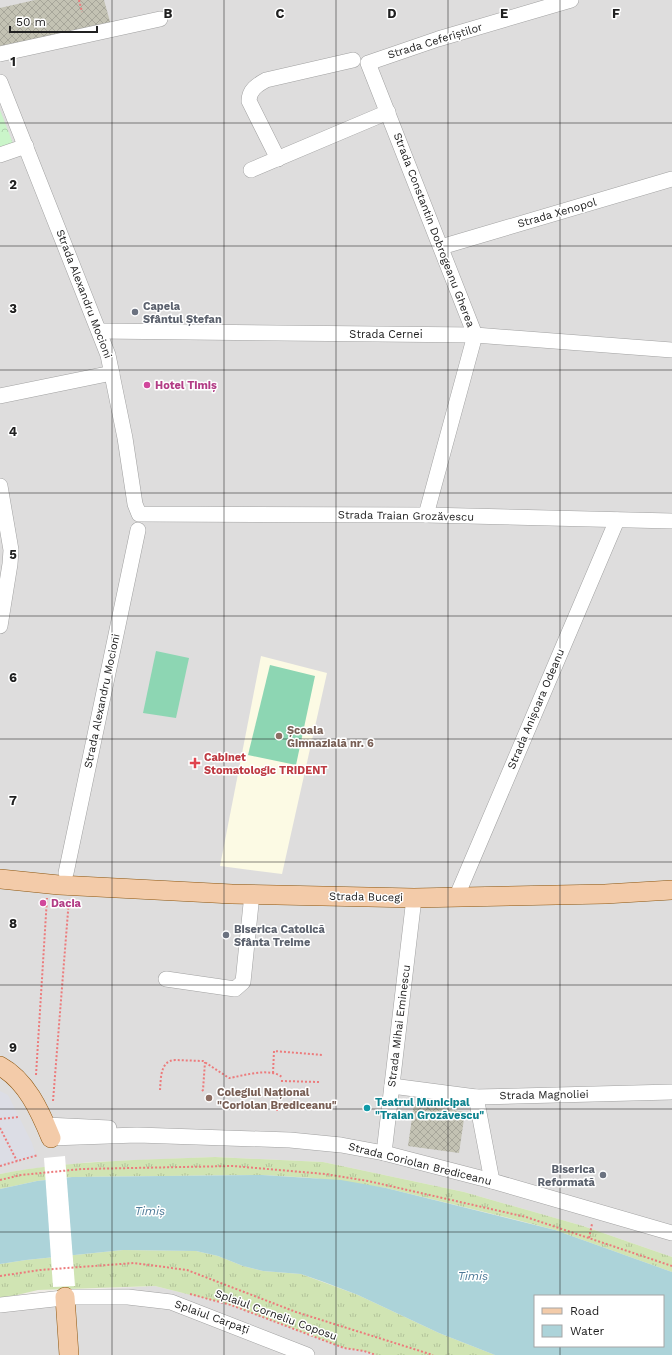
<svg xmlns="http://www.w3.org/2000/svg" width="672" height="1355" viewBox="0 0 672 1355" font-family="'Work Sans',sans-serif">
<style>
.residential{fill:#dedddd}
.education{fill:#fcfae4}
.construction{fill:url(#construction-cross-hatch)}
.grass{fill:url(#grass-tufts)}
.park{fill:url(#park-crowns)}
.pitch{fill:#8dd6b3}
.plaza{fill:#dcdde5}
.water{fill:#acd3d9;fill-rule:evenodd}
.pier{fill:#fff}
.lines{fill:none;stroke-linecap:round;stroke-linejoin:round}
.minor-casing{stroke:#a1a1a1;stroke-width:16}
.major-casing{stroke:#8d560f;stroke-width:20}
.path{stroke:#ec7b7c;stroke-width:2;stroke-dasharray:2 2;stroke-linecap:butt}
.minor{stroke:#fff;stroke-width:15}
.major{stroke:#f3cba9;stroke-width:19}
.grid{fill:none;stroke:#202020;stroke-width:1;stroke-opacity:0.55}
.worship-dot{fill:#6b7280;stroke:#fff;stroke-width:1.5}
.hotel-dot{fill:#d1479c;stroke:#fff;stroke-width:1.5}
.education-dot{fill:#8d6e63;stroke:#fff;stroke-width:1.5}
.health-dot{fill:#e0444e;stroke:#fff;stroke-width:1.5}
.culture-dot{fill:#0f9aa8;stroke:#fff;stroke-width:1.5}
.labels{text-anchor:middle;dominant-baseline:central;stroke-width:3;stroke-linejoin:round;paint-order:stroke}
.street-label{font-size:11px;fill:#202020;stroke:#fff}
.worship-label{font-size:11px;font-weight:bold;fill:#5b616d;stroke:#fff;text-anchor:start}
.hotel-label{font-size:11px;font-weight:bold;fill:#b23c85;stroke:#fff;text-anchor:start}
.education-label{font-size:11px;font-weight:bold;fill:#785e54;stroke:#fff;text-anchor:start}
.health-label{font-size:11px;font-weight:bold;fill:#be3a42;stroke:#fff;text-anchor:start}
.culture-label{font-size:11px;font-weight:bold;fill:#0d838f;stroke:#fff;text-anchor:start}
.water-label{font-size:12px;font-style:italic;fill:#4e7a98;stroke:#fff}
.grid-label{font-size:13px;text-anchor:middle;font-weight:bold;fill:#202020;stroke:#fff;stroke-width:3;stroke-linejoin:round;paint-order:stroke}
</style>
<defs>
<pattern id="construction-cross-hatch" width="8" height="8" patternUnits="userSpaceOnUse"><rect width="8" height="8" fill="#c3c2b3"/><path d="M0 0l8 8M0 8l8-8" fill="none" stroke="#a7a69a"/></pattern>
<pattern id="grass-tufts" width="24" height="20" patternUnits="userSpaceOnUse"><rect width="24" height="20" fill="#d0e4b3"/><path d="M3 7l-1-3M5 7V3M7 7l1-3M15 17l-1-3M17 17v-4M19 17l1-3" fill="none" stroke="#b2c39a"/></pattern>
<pattern id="park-crowns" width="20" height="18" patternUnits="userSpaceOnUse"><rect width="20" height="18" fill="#caf5c9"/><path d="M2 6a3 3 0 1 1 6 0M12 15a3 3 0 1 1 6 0" fill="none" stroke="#add2ac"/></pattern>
</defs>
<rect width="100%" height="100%" fill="#efece7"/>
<g class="residential">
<path d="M0 0H672V1257L583 1226 464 1192 323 1162 215 1157 91 1162 29 1169 0 1174Z"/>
<path d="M155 1286 231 1305 344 1348 364 1351 376 1355H0V1303L46 1292Z"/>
</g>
<path class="education" d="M261 656 327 673 282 874 220 866Z"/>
<g class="construction">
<path d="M35 0H104L112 29 0 56V8Z"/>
<path d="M414 1104 465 1112 459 1153 408 1146Z"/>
</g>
<g class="grass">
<path d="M215 1157 323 1162 464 1192 583 1226 672 1257V1272L555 1230 517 1220 386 1188 313 1178 262 1175 72 1177 37 1181 0 1189V1174C71 1160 143 1160 215 1157Z"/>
<path d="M123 1250 196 1251 218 1256 243 1266 263 1271 301 1274 358 1295 439 1333 495 1355H376L364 1351 344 1348 231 1305 155 1286 38 1290 0 1299V1264L26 1260Z"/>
</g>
<path class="park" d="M0 110 14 146 0 150Z"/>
<g class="pitch">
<path d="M156 651 189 658 176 718 143 713Z"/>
<path d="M270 665 315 676 296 765 248 755Z"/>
</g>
<path class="plaza" d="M0 1091 8 1095 32 1143 36 1156 0 1167Z"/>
<path class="water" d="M262 1175 341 1180 386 1188 555 1230 672 1272V1355H495L439 1333 358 1295 324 1282 301 1274 263 1271 243 1266 218 1256 196 1251 123 1250 26 1260 0 1264V1189L37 1181 72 1177ZM535 1296H663V1346H535Z"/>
<path class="pier" d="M65 1156 75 1286 53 1287 44 1158Z"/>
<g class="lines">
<g class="minor-casing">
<g id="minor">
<path d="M0 54 160 19"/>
<path d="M0 82 108 355 125 438 135 504 139 514 426 515 672 521"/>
<path d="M0 155 26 146"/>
<path d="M278 159 249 101C249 90 257 85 266 80L353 60"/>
<path d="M251 170 388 112"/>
<path d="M441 247 672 179"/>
<path d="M99 331 475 335 672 350"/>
<path d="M0 396 112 373"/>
<path d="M0 486 11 550 10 564 0 626"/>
<path d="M426 515 475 335 368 63 438 39 571 0"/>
<path d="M66 873 138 530"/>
<path d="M456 898 617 520"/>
<path d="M166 979 235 989 243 982 252 894"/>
<path d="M392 1086 476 1097 672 1092"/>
<path d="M476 1097 492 1181"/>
<path d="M46 1125 109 1128"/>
<path d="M51 1138 137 1135 290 1140 341 1145 384 1153 492 1181 672 1233"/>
<path d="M384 1153 414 898"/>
<path d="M0 1305 72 1297H128L171 1302 307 1355"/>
</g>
</g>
<g class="major-casing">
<g id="major">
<path d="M0 879 59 885 232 894 414 898 605 894 672 890"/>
<path d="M0 1066C26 1080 40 1111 51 1138"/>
<path d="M65 1297 69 1355"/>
</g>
</g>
<g class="path">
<path d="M79 0 82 12"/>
<path d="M273 1073 274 1051 323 1055"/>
<path d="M36 1075 47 898"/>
<path d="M281 1081 319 1082"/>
<path d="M160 1090C161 1078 160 1061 175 1060L203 1061 229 1078C243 1076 269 1067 282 1077"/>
<path d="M202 1091 203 1090 205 1062"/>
<path d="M53 1101 69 899"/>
<path d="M276 1110H280"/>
<path d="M0 1119 19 1117"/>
<path d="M0 1128 17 1161"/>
<path d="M0 1166 38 1155"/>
<path d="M0 1180 21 1175 82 1169 233 1166 325 1174 368 1181 526 1217 672 1266"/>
<path d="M589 1238 592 1224"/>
<path d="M0 1276 40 1270 134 1263 187 1270 296 1312 433 1355"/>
<path d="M190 1294 231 1305 344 1348 364 1351 376 1355"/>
</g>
<use href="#minor" class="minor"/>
<use href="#major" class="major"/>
</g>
<path class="grid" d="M112 0V1355M224 0V1355M336 0V1355M448 0V1355M560 0V1296M0 123H672M0 246H672M0 370H672M0 493H672M0 616H672M0 739H672M0 862H672M0 985H672M0 1109H672M0 1232H672M560 1346V1355"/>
<g class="worship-dot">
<circle cx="135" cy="312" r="4"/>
<circle cx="226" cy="935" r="4"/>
<circle cx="603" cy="1175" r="4"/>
</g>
<g class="hotel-dot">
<circle cx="147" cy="385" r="4"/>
<circle cx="43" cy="903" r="4"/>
</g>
<g class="education-dot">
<circle cx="279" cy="736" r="4"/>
<circle cx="209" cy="1098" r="4"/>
</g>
<path class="health-dot" d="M193 757h4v4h4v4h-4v4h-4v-4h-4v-4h4z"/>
<circle class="culture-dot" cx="367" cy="1108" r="4"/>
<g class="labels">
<g class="street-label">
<text transform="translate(435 41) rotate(-17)">Strada Ceferiștilor</text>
<text transform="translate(557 213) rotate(-16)">Strada Xenopol</text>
<text transform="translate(434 230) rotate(69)">Strada Constantin Dobrogeanu Gherea</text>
<text transform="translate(84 294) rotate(69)">Strada Alexandru Mocioni</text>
<text x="386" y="334">Strada Cernei</text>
<text transform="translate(406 516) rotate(1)">Strada Traian Grozăvescu</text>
<text transform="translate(102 701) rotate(-78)">Strada Alexandru Mocioni</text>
<text transform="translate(536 709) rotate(-67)">Strada Anișoara Odeanu</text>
<text transform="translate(366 897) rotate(1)">Strada Bucegi</text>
<text transform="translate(399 1026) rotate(-83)">Strada Mihai Eminescu</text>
<text transform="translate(544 1095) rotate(-1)">Strada Magnoliei</text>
<text transform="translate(420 1164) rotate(14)">Strada Coriolan Brediceanu</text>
<text transform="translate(276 1315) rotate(20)">Splaiul Corneliu Coposu</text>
<text transform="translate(212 1317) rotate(20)">Splaiul Carpați</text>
</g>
<g class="worship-label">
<text x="143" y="306">Capela<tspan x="143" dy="13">Sfântul Ștefan</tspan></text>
<text x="234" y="929">Biserica Catolică<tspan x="234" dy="13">Sfânta Treime</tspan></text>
<text x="595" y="1169" text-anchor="end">Biserica<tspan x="595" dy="13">Reformată</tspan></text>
</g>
<g class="hotel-label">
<text x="155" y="385">Hotel Timiș</text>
<text x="51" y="903">Dacia</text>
</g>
<g class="education-label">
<text x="287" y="730">Școala<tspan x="287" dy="13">Gimnazială nr. 6</tspan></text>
<text x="217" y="1092">Colegiul Național<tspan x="217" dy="13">"Coriolan Brediceanu"</tspan></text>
</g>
<g class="health-label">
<text x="204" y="757">Cabinet<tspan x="204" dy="13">Stomatologic TRIDENT</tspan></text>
</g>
<g class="culture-label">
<text x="375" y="1102">Teatrul Municipal<tspan x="375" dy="13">"Traian Grozăvescu"</tspan></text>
</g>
<g class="water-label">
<text x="150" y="1211">Timiș</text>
<text x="473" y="1276">Timiș</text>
</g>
</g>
<g class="grid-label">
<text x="168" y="18">B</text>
<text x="280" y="18">C</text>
<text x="392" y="18">D</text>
<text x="504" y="18">E</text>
<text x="616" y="18">F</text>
<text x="13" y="66">1</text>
<text x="13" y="189">2</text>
<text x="13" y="313">3</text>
<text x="13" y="436">4</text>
<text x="13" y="559">5</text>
<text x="13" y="682">6</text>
<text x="13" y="805">7</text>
<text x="13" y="928">8</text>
<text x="13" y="1052">9</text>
</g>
<rect x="534" y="1295" width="130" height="52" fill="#ffffff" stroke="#a6a6a6"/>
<rect x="542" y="1308" width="20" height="6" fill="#f3cba9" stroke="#a6a6a6"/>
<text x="570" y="1315" font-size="12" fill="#202020">Road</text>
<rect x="542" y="1325" width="20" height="12" fill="#acd3d9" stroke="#a6a6a6"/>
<text x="570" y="1335" font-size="12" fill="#202020">Water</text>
<path d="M10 26v6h87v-6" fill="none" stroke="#202020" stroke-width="2"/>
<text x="16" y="26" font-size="12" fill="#202020" stroke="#ffffff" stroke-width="3" paint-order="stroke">50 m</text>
</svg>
